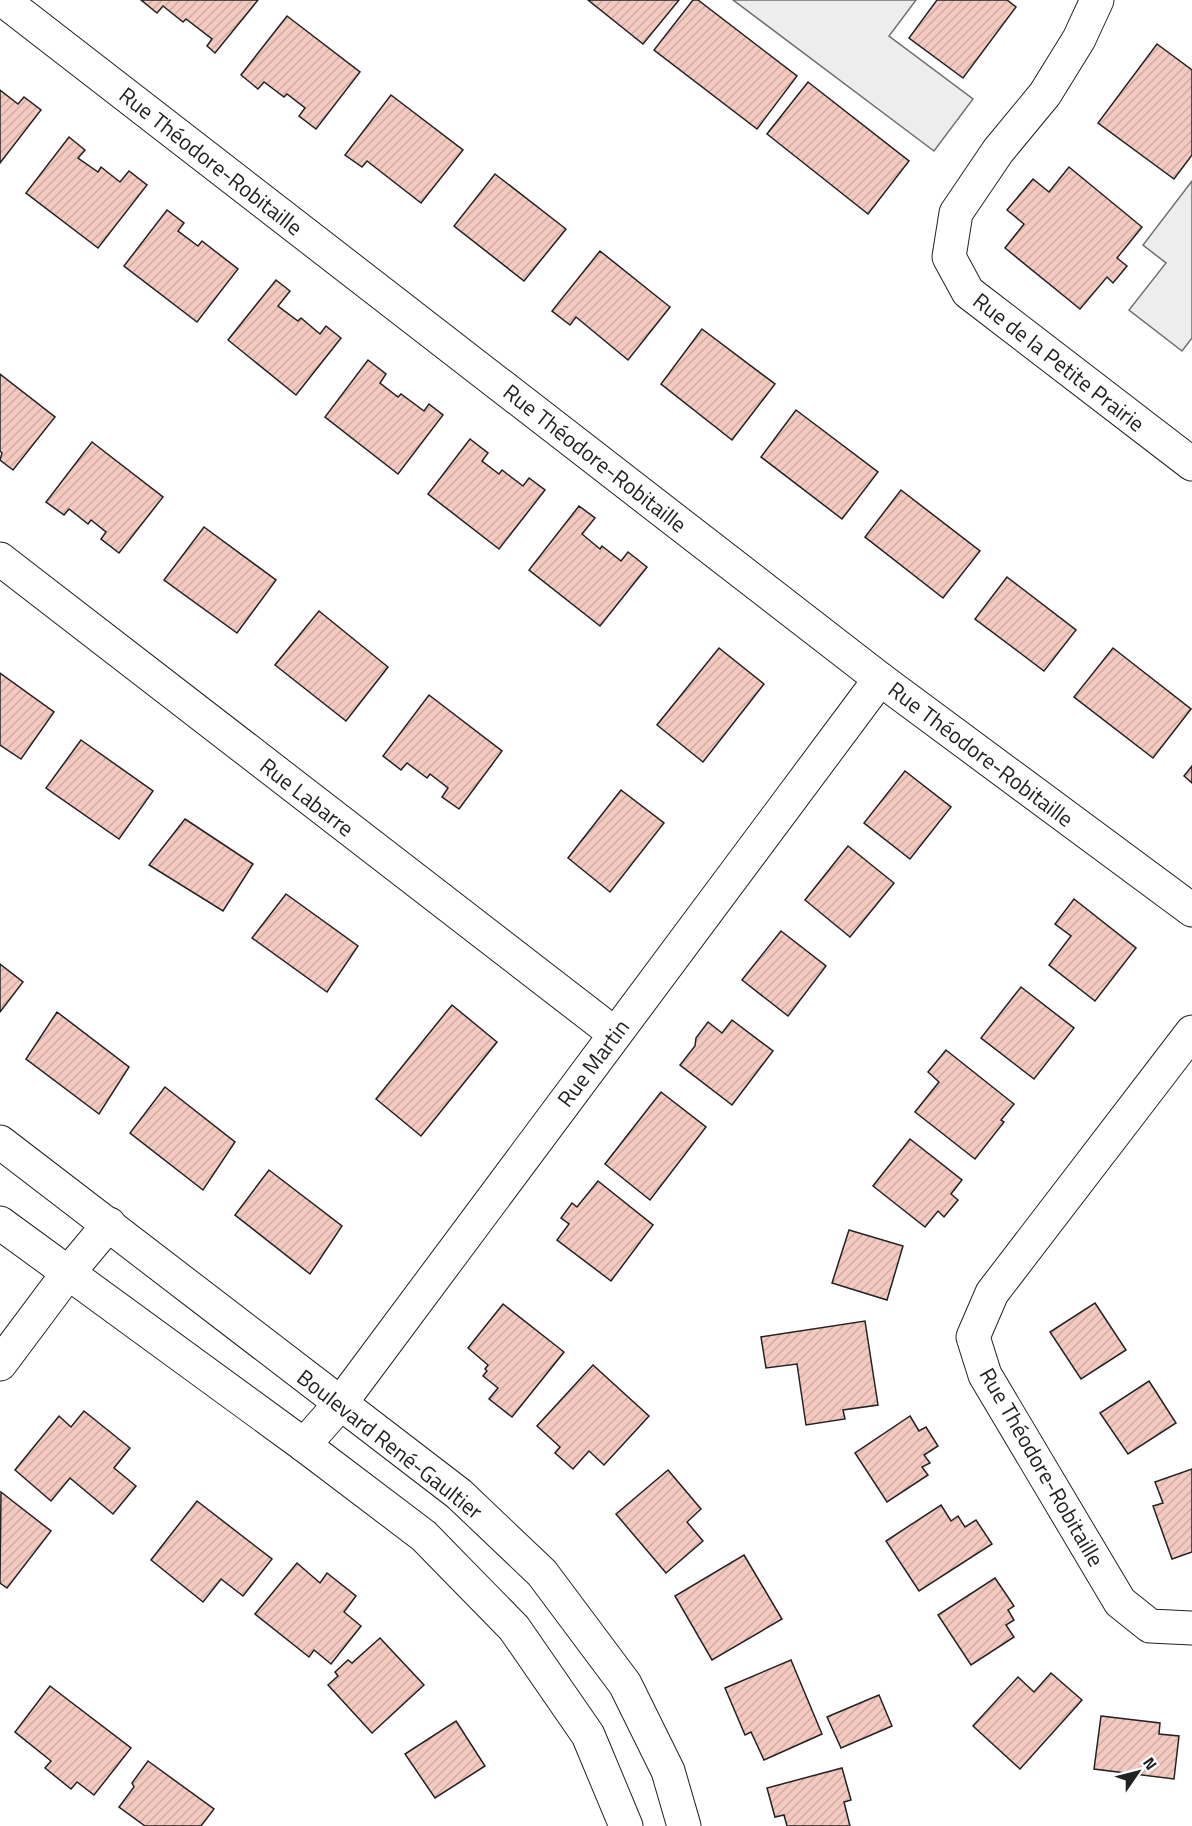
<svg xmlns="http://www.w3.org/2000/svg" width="1192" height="1826" viewBox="0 0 1192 1826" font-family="'Titillium Web',sans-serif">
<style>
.parking{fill:#ededed;stroke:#6f6f6f;stroke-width:1.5}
.building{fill:url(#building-hatch);stroke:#222;stroke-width:1.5}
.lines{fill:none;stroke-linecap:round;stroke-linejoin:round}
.street-casing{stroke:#222;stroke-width:35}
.secondary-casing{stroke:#222;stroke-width:35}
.street{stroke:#fff;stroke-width:33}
.secondary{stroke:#fff;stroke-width:33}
.labels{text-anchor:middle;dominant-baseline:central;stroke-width:4.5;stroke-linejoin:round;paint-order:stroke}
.street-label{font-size:22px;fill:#222;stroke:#fff}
</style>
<defs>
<pattern id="building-hatch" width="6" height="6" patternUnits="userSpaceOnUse" patternTransform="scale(1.5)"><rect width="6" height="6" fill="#f3c9c0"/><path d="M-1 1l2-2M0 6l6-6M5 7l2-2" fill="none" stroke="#d0aca5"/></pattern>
</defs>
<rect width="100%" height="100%" fill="#fff"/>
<g class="parking">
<path d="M733 0H916L889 36 973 99 934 151Z"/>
<path d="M1192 181V338L1182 351 1129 310 1166 263 1143 245Z"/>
</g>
<g class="building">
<path d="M141 0H258L215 53 207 46 212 39 186 19 183 22 163 6 157 13Z"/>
<path d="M588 0H679L643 44Z"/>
<path d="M693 0H698L797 76 757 129 654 50Z"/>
<path d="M937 0H1007L1016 7 963 78 909 38Z"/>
<path d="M287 16 360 72 316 129 299 116 305 108 287 94 284 97 264 82 258 89 241 75Z"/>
<path d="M1157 44 1192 70V155L1174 179 1098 123Z"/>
<path d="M808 82 909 161 868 214 767 134Z"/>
<path d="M0 90 18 104 24 97 41 110 0 163Z"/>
<path d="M391 95 463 150 421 203 367 161 362 167 345 155Z"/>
<path d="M69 137 85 150 78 158 98 172 101 167 120 182 129 171 147 185 98 248 26 193Z"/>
<path d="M1069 167 1142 227 1117 258 1127 266 1113 283 1107 277 1080 309 1005 248 1024 224 1007 210 1033 179 1049 192Z"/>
<path d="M495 174 566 229 524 281 454 226Z"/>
<path d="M167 210 184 223 178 231 198 246 202 241 238 269 197 322 124 266Z"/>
<path d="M600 251 670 307 628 360 576 317 570 325 552 311Z"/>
<path d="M276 280 290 291 278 306 298 321 301 318 320 334 326 326 341 338 296 395 228 340Z"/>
<path d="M702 329 775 384 732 440 661 384Z"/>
<path d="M368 360 386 374 380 383 398 397 401 394 424 411 429 404 443 415 398 474 325 417Z"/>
<path d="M0 374 55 417 13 470 0 460 2 453 0 451Z"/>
<path d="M796 410 878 472 842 519 761 457Z"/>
<path d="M470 439 488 453 482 461 499 474 502 470 523 486 529 478 545 490 499 549 428 494Z"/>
<path d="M92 442 163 497 119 553 101 539 106 532 91 520 88 524 69 509 64 515 46 502Z"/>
<path d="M901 490 980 551 943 598 865 537Z"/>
<path d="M579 506 595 518 582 534 600 549 602 546 621 561 628 552 647 567 600 626 529 570Z"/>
<path d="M204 527 276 580 237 633 164 580Z"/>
<path d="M1007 577 1076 630 1044 671 975 619Z"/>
<path d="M319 611 388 667 346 721 275 665Z"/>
<path d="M719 648 764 684 703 762 657 725Z"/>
<path d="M1113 648 1191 709 1153 758 1074 697Z"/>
<path d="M0 673 54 712 21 759 0 745Z"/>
<path d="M429 695 502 751 459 809 442 797 448 788 430 774 427 778 407 763 401 770 383 756Z"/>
<path d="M81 740 153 791 119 839 46 788Z"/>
<path d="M1192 766V783L1184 776Z"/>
<path d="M905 771 951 807 910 859 864 823Z"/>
<path d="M621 790 664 823 610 892 568 858Z"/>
<path d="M185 819 253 864 223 911 149 865Z"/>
<path d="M848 846 894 883 850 937 805 900Z"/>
<path d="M286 894 358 946 327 992 252 938Z"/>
<path d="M1074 899 1136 948 1095 1001 1049 965 1071 936 1055 924Z"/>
<path d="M781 931 826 966 788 1016 742 980Z"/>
<path d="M0 964 23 982 0 1012Z"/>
<path d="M1021 987 1074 1028 1034 1079 981 1038Z"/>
<path d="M452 1005 497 1042 421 1136 376 1099Z"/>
<path d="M57 1012 129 1067 99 1114 26 1059Z"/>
<path d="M732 1020 773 1051 732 1105 680 1065 695 1046 696 1038 708 1022 722 1033Z"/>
<path d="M946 1050 1014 1104 1001 1120 1004 1122 975 1159 915 1112 939 1082 928 1072Z"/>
<path d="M165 1087 235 1142 203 1190 130 1133Z"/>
<path d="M661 1092 706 1127 650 1200 605 1164Z"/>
<path d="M910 1139 962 1180 951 1194 958 1200 944 1217 938 1211 925 1227 873 1186Z"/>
<path d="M269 1170 342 1226 310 1274 235 1215Z"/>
<path d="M598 1181 653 1225 611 1281 557 1240 569 1224 561 1218 572 1203 577 1207Z"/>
<path d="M849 1230 903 1246 887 1300 832 1283Z"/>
<path d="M1095 1303 1126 1350 1081 1379 1050 1332Z"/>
<path d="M503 1304 564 1352 512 1417 489 1399 498 1388 483 1376 487 1371 485 1369 488 1365 468 1348Z"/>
<path d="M865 1321 878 1405 843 1410 845 1419 806 1425 797 1364 766 1368 761 1337Z"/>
<path d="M593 1365 649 1416 604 1465 589 1451 573 1469 555 1453 560 1447 537 1426Z"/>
<path d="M1149 1381 1176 1423 1128 1454 1100 1413Z"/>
<path d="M84 1411 130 1448 114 1468 136 1486 113 1514 70 1478 51 1501 15 1470 59 1416 71 1427Z"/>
<path d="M910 1416 919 1431 926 1427 938 1446 924 1455 930 1463 922 1467 928 1475 887 1502 855 1453Z"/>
<path d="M1192 1469V1552L1172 1559 1153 1506 1163 1503 1155 1482Z"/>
<path d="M668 1470 701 1509 687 1522 703 1541 666 1573 616 1514Z"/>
<path d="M1 1492 51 1531 7 1588 0 1583Z"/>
<path d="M197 1501 272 1559 243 1596 221 1579 203 1602 151 1560Z"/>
<path d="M941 1505 951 1521 958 1516 965 1527 976 1520 992 1544 919 1591 886 1541Z"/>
<path d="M744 1555 782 1619 712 1660 675 1596Z"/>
<path d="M297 1563 320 1583 327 1573 356 1596 344 1612 361 1626 331 1664 314 1650 309 1657 255 1614Z"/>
<path d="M995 1578 1014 1606 1008 1610 1014 1620 1006 1625 1014 1637 971 1665 938 1615Z"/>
<path d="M380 1638 424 1685 372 1733 328 1685 338 1676 335 1672 348 1660 352 1663Z"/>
<path d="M791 1660 822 1734 764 1760 751 1732 745 1735 725 1688Z"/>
<path d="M1051 1673 1082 1700 1020 1769 973 1726 1018 1677 1034 1692Z"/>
<path d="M50 1686 131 1748 94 1795 77 1782 71 1789 45 1768 51 1761 15 1732Z"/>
<path d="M879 1695 892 1726 841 1748 827 1717Z"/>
<path d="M1101 1716 1160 1723 1159 1734 1179 1736 1174 1779 1094 1769Z"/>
<path d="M456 1721 485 1766 435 1798 405 1754Z"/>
<path d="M148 1761 214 1809 201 1826H145L119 1807 134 1787 132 1783Z"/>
<path d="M842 1768 851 1800 844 1802 850 1826H787L784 1815 775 1817 767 1788Z"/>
</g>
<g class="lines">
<g class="street-casing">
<g id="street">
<path d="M3 0 880 679 1192 910"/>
<path d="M1097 0 1079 39 1045 94 998 151 956 213 949 257 968 292 1192 464"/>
<path d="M0 559 615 1034"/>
<path d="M1192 1032 992 1293 973 1337 985 1375 1120 1602 1150 1626 1192 1628"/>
<path d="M0 1364 68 1273 109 1224"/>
<path d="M304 1445 340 1404 880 679"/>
</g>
</g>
<g class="secondary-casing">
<g id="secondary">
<path d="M0 1142 459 1494 542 1573 625 1684 668 1771 684 1826"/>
<path d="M0 1223 304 1445 424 1536 514 1628 588 1735 626 1826"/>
</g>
</g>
<use href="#street" class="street"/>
<use href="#secondary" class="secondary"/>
</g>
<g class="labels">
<g class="street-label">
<text transform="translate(211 161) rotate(38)">Rue Théodore-Robitaille</text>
<text transform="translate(1059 362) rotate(38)">Rue de la Petite Prairie</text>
<text transform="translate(595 458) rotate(38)">Rue Théodore-Robitaille</text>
<text transform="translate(981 754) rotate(37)">Rue Théodore-Robitaille</text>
<text transform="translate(307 797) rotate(38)">Rue Labarre</text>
<text transform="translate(593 1063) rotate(-53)">Rue Martin</text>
<text transform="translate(390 1444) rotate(38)">Boulevard René-Gaultier</text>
<text transform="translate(1042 1467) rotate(60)">Rue Théodore-Robitaille</text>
</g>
</g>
<g transform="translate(1138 1772) rotate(55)" stroke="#ffffff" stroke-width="4.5" paint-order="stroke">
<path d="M0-4.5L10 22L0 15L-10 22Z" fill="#222222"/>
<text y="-9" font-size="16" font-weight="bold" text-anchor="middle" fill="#222222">N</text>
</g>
</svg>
